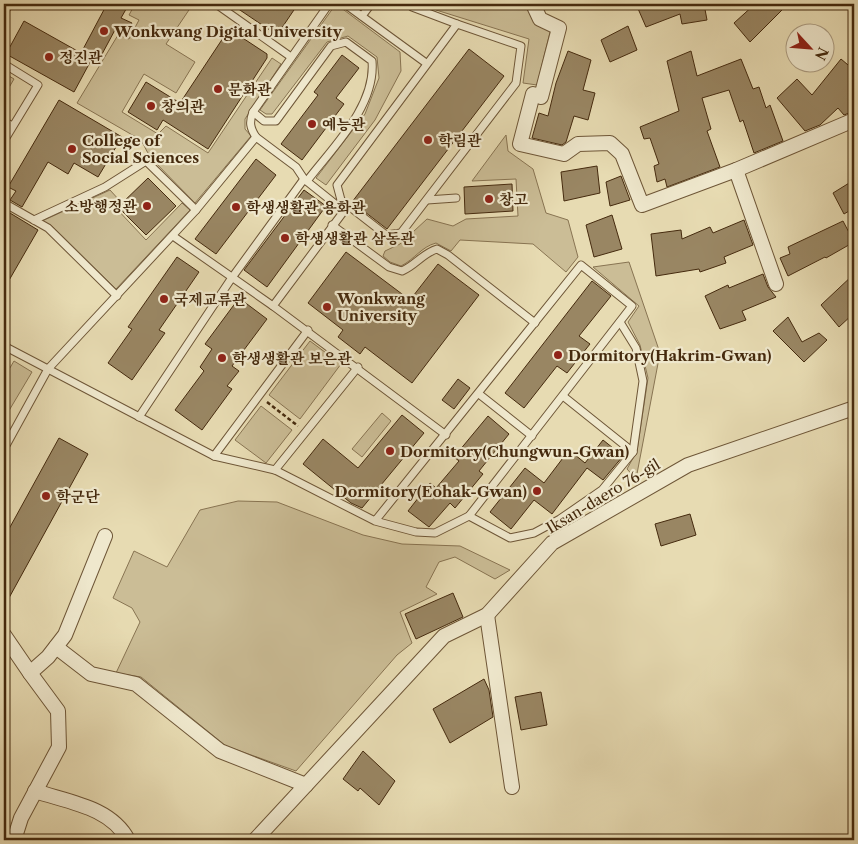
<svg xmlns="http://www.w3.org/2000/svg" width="858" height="844" viewBox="0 0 858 844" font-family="'Libre Caslon Text','Noto Serif KR',serif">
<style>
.green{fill:#cbbd96;stroke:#887452}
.building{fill:#998663;stroke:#452a0e}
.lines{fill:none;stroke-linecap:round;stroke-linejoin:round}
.service-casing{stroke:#6e5637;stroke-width:9}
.minor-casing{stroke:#6e5637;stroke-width:16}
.path{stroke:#452a0e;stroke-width:2.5;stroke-dasharray:4 2.5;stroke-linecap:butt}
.service{stroke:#efe8cd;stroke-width:7}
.minor{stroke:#efe8cd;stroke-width:14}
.poi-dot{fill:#8f2418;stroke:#efe8cd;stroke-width:2}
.labels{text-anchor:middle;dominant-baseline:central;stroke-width:4.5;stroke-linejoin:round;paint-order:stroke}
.poi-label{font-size:15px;font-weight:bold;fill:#452a0e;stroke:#efe8cd;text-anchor:start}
.street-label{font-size:15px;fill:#452a0e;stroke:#efe8cd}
</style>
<rect width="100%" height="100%" fill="#e7dbb2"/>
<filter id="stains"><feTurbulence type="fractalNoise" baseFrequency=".004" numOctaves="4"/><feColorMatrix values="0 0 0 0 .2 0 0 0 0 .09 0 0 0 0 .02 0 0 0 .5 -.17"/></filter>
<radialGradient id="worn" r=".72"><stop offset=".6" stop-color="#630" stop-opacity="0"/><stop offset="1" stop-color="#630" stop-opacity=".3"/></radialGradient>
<g class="green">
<path d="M135 4H193L166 44 195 62 176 93 144 74 122 112 158 134 166 126 208 153 272 58 281 64 245 119V129L251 136 195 203 150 157 141 140 77 103 118 35 129 39 139 20 129 15Z"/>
<path d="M336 4 400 52 401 71 375 120 326 185 316 178 365 114 379 78 377 57 348 36 327 42 272 114H266L260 110Z"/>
<path d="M427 4H527L551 28 537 85 523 83 529 39 436 10Z"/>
<path d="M4 73 14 79 4 96Z"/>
<path d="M506 135 508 151 533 169 546 213 568 220 578 257 566 272 533 244 460 240 451 251 436 243C421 247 415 259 401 266L390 262 383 256 385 251 400 244 427 219 453 226 466 219 518 216 516 179 472 181Z"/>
<path d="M110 190 120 201 115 207 146 240 182 203 190 210 116 289 52 226 42 221Z"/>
<path d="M629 262 660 353 636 479 627 469 637 451 648 378 640 345 628 322 639 306 593 267Z"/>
<path d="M310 341 341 364 300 419 269 395Z"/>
<path d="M14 361 32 372 4 419V378Z"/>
<path d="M261 406 292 430 266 463 235 440Z"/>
<path d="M382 413 391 421 362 457 352 449Z"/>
<path d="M238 501 277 502 363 535 402 544 460 546 510 570 495 579 455 557 439 562 426 587 437 594 400 612 412 643 397 655 296 771 226 746 141 677 116 673 140 622 132 608 113 598 134 551 167 567 200 510Z"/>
</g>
<g class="building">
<path d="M107 4H129L121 18 132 23 127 33 116 28 101 56 95 53 74 92 6 54 24 21 81 53Z"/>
<path d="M231 4H298L277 35Z"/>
<path d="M636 4H704L707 20 682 24 680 14 646 27Z"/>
<path d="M755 4H776L782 10 750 42 734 23Z"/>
<path d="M628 26 637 50 610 62 601 40Z"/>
<path d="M229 29 267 54V58L208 149 163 120 157 130 128 112 146 82 180 103Z"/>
<path d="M469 49 504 76 387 229 352 202Z"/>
<path d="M568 51 591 60 583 90 595 93 588 120 574 116 566 142 562 145 532 138 539 113 548 116 556 83Z"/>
<path d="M691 51 697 76 741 59 753 89 759 87 766 108 770 105 783 141 754 153 743 120 740 122 729 90 702 98 711 129 707 131 720 167 667 187 665 179 657 182 654 166 659 164 650 138 644 139 640 127 679 111 667 61Z"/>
<path d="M342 55 359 68 336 98 344 104 302 160 281 144 318 95 314 92Z"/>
<path d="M841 59 854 70V111L844 115 838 108 820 125 805 131 777 98 797 79 812 95Z"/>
<path d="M59 100 122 137 98 177 74 163 68 174 48 162 22 207 10 200 16 191 8 187Z"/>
<path d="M256 159 276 175 216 254 195 239Z"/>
<path d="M597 166 600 193 564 201 561 172Z"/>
<path d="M621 176 630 200 610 206 606 182Z"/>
<path d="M148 178 176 206 146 235 118 207Z"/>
<path d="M854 180V208L844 214 833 193Z"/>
<path d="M512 184 513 211 465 214 464 187Z"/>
<path d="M304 190 326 206 267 287 244 270Z"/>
<path d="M5 210 38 230 4 289V211Z"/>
<path d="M612 215 622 249 594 257 586 225Z"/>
<path d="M744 220 753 245 724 257 726 263 700 272 699 269 656 276 651 234 681 230 682 239 710 227 713 233Z"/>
<path d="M843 221 854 242 826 258 825 257 788 276 780 258 790 254 788 247Z"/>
<path d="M346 252 410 300 438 264 479 295 412 383 365 347 360 354 338 337 343 330 308 303Z"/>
<path d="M177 257 199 272 159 330 165 333 132 380 108 363 132 329 128 327Z"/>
<path d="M763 274 768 287 776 297 742 311 746 320 720 329 705 296 728 285 729 288Z"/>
<path d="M854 274V313L839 327 821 305Z"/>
<path d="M592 281 611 296 579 336 590 344 567 373 557 366 524 408 505 393Z"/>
<path d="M239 298 267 319 232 366 239 371 227 386 232 389 202 430 175 410 204 371 200 367 212 349 205 344Z"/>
<path d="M788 317 802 342 819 333 827 340 804 362 773 331Z"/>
<path d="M458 379 470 388 454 409 442 400Z"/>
<path d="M402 415 424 433 362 508 351 503 303 464 323 439 358 468Z"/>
<path d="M488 416 509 434 479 471 483 474 455 508 450 503 429 527 408 511 430 483 436 488 459 461 454 457Z"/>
<path d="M59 438 88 454 4 607V538Z"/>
<path d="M603 440 623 456 603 480 587 468 552 514 534 500 511 529 490 512 525 468 544 483 569 450 585 463Z"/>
<path d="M690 514 696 535 661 546 655 524Z"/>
<path d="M453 593 463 617 416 639 405 614Z"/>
<path d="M484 679 489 690 493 717 450 743 433 709Z"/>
<path d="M541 692 547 725 521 730 515 697Z"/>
<path d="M363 751 395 781 379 805 360 788 358 791 343 779Z"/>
</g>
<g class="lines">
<g class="service-casing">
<g id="service">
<path d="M216 4 291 57"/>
<path d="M345 4 426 63"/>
<path d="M412 4V7L457 24"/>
<path d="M4 13 9 4"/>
<path d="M362 16 371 4"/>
<path d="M457 24 521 46 516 83 401 233 386 235 341 200 337 185Z"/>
<path d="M4 64 38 85 4 141"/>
<path d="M253 112 264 121H276L331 46 346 42 372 61C376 106 333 147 307 181"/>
<path d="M4 121 12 126"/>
<path d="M256 137C250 128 249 122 253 112L329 4"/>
<path d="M427 200 456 198"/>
<path d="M4 203 48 228 117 296"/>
<path d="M34 220 105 187 146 161 196 210"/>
<path d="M332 225 389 267 402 271C416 265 423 253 437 249L448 255 535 323"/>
<path d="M173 236 273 306"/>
<path d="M4 346 214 456 275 470 375 521 416 532 435 533 469 516 632 306 581 265 375 521"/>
<path d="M479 394 532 436"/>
<path d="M563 396 633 452"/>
<path d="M139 417 231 279 304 179 344 211 273 306 446 435"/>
<path d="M4 449 48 369 196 210 256 137 296 167 304 179"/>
<path d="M214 456 308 330"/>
<path d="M275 470 358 367"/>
<path d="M469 516 510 538 534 533 560 519 602 490 633 452 643 381 636 348 620 322"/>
</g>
</g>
<g class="minor-casing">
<g id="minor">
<path d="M533 4 540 19 559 28 541 97 533 94 520 144 564 154 578 144 610 143 622 154 642 205 736 170 854 120"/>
<path d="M736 170 776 284"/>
<path d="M487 615 512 787"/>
<path d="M4 635 30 673"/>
<path d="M56 647 91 674 136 684 220 751 306 785"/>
<path d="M35 791C68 802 111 807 128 840"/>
<path d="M14 840 21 818 59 747 58 711 30 673 48 657 65 635 105 536"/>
<path d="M255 840 444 636 487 615 552 543 688 465 854 408"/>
</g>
</g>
<path class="path" d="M267 402 298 426"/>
<use href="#service" class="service"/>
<use href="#minor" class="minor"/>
</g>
<g class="poi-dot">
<circle cx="104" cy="31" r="5"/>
<circle cx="49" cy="57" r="5"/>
<circle cx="218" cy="89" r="5"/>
<circle cx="151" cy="106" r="5"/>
<circle cx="312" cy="124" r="5"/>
<circle cx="428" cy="140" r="5"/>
<circle cx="72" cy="149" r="5"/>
<circle cx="489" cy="199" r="5"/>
<circle cx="147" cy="206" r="5"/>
<circle cx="236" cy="207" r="5"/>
<circle cx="285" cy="238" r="5"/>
<circle cx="164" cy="299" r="5"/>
<circle cx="327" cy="307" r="5"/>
<circle cx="558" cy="355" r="5"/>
<circle cx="222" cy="358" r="5"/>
<circle cx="390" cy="451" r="5"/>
<circle cx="537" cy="491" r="5"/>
<circle cx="46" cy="496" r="5"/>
</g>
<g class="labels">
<g class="poi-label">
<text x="114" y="31">Wonkwang Digital University</text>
<text x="59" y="57">정진관</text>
<text x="228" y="89">문화관</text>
<text x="161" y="106">창의관</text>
<text x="322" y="124">예능관</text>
<text x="82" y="140">College of<tspan x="82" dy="17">Social Sciences</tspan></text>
<text x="438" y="140">학림관</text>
<text x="499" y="199">창고</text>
<text x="137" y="206" text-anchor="end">소방행정관</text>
<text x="246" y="207">학생생활관 용화관</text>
<text x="295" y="238">학생생활관 삼동관</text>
<text x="337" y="298">Wonkwang<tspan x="337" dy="17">University</tspan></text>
<text x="174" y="299">국제교류관</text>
<text x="568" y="355">Dormitory(Hakrim-Gwan)</text>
<text x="232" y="358">학생생활관 보은관</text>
<text x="400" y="451">Dormitory(Chungwun-Gwan)</text>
<text x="527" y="491" text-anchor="end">Dormitory(Eohak-Gwan)</text>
<text x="56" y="496">학군단</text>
</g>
<g class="street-label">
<text transform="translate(603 496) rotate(-31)">Iksan-daero 76-gil</text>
</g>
</g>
<rect width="858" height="844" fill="none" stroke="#e7dbb2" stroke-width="20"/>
<rect x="5" y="5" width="848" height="834" fill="none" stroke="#452a0e" stroke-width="2.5"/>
<rect x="10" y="10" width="838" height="824" fill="none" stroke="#452a0e"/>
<g transform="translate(810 48) rotate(116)"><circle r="24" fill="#efe8cd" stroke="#ab9c81"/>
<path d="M0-4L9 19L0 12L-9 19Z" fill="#8f2418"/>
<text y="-8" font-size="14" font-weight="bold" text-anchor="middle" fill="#452a0e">N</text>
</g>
<rect width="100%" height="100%" filter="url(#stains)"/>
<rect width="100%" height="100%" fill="url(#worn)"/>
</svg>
